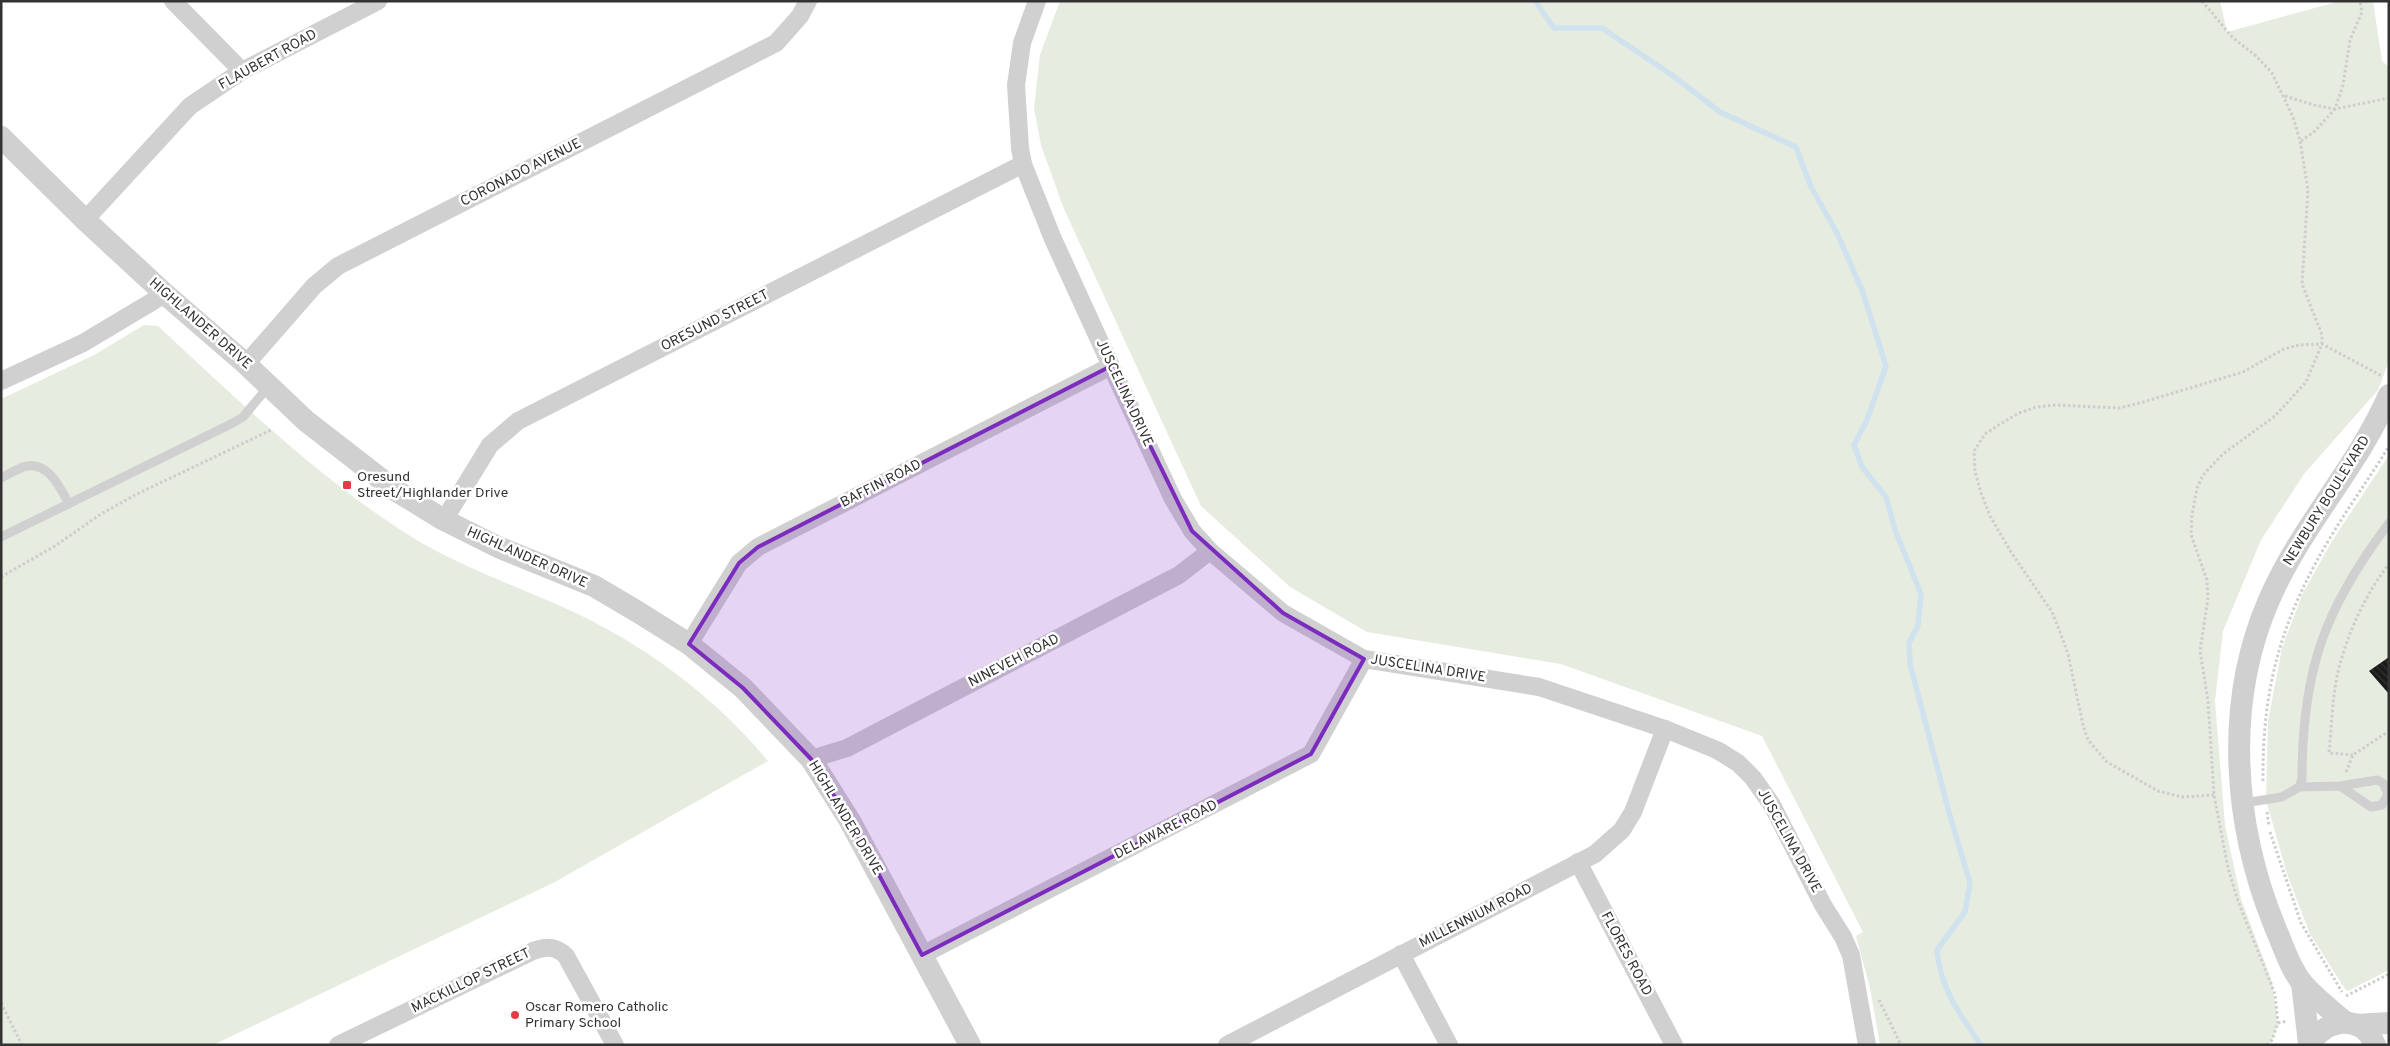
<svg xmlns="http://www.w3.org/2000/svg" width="2390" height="1046" viewBox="0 0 2390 1046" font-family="Overpass,sans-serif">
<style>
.park{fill:#e6ecdf}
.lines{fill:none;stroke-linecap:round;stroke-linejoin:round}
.stream{stroke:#cfe2ee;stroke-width:5.5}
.building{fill:url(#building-back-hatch)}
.path{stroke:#cdcdcd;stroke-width:3;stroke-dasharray:2.5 2.5;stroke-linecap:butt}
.service{stroke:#d0d0d0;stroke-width:9}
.minor{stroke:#d0d0d0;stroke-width:18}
.tertiary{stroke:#d0d0d0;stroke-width:22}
.marked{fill:#7b2cbf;fill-opacity:0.2;stroke:#7b2cbf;stroke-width:4;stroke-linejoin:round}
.poi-dot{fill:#e63946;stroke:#fff;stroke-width:2}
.labels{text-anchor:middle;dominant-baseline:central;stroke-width:5;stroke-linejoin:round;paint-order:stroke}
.street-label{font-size:14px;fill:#333;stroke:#fff}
.poi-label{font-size:14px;fill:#333;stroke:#fff;text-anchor:start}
</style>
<defs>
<pattern id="building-back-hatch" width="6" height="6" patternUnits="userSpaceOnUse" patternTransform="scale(1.25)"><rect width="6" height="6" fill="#1a1a1a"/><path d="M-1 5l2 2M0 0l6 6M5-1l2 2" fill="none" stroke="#333"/></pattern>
</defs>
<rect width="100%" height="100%" fill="#fff"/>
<g class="park">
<path d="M1060 1H2220L2227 32 2340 1H2373L2382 61 2389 67V361L2378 390 2304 474 2261 540 2223 631 2215 701 2225 825 2241 899 2272 982 2278 1023 2272 1040 2267 1045H1880L1870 988 1856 936 1863 932 1762 736 1561 664 1367 632 1290 587 1201 506 1064 209 1041 145 1034 108 1040 55Z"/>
<path d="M144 325 158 326C240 402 320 480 415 539 464 568 516 586 567 609 644 644 714 696 768 761L553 883 213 1045H1V399L94 355Z"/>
<path d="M2389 455V970L2348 991 2345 989 2310 934 2287 874 2266 800 2268 721 2282 648 2302 595 2332 541Z"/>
</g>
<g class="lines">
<path class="stream" d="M1535 1 1554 28H1602L1672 75 1720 112 1796 147 1811 187 1837 233 1862 290 1886 366 1867 420 1854 445 1862 467 1886 497 1895 530 1921 594 1918 625 1909 643 1910 664 1950 816 1970 883 1965 912 1937 950C1940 988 1960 1015 1981 1045"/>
</g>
<path class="building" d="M2389 657V694L2369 671Z"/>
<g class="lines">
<g class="path">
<path d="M2202 1 2232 37 2256 56 2272 73 2293 117 2300 141 2308 190 2302 284 2322 335V344L2306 382 2275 416 2223 454 2203 475 2197 488 2192 515 2191 535 2207 580 2208 598 2200 651 2208 701 2214 795 2228 868 2238 901 2275 994 2278 1023"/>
<path d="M2285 96 2314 105 2335 109 2389 98"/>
<path d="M2301 141 2315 131 2335 109 2343 85 2350 40 2362 12 2360 1"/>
<path d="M1 577 55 546 101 514 137 494 271 430"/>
<path d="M2353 755 2329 753C2332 724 2332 692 2340 664 2349 630 2367 592 2389 564"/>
<path d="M2346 772 2353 755 2389 731"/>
<path d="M2263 781C2262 684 2283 615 2333 533 2351 503 2371 476 2389 446"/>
<path d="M2214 795 2182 797 2158 791 2107 762 2088 740 2083 725 2068 654 2060 632 2052 612 2011 552 1990 516 1981 493 1975 471 1974 451 1985 434 1997 426 2019 413 2036 407 2056 405 2119 408 2140 403 2243 372 2284 349 2299 345 2322 344 2382 376"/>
<path d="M2267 812 2269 826"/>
<path d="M2270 832 2301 923 2342 992"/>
<path d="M2346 996 2389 974"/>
<path d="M1879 1000 1901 1045"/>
<path d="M1 1003 22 1045"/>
<path d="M2267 1045 2272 1040 2278 1023 2287 1021"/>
</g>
<g class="service">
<path d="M1 478C8 474 16 470 23 467 47 459 60 487 69 504"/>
<path d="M1 537 233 423 243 417 268 387"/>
<path d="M2299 787 2340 786 2377 780 2383 783 2388 794 2382 805 2371 807 2340 786"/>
<path d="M2244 803 2282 797 2299 787 2302 779C2302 671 2324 609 2389 523"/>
</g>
<g class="minor">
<path d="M173 1 242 71"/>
<path d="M1037 1 1022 43 1016 85 1020 148 1023 164 1053 239 1111 366 1173 499 1192 531 1210 551 1283 613 1364 659 1539 687 1665 729 1717 750 1738 763 1753 778 1772 805 1823 905 1843 937 1851 955 1867 1045"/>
<path d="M85 220 190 106 242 71 378 1"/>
<path d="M246 364 314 286 338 266 776 43 800 16 808 1"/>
<path d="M1 381 83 343 165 294"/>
<path d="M444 520 490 445 518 421 1023 164"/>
<path d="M689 644 739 563 758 547 1111 366"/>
<path d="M811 759 847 748 1179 575 1210 551"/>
<path d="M1578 862 1674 1045"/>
<path d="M1401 954 1449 1045"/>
<path d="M922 955 1311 754 1364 659"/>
<path d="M338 1045 533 951C546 946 556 946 566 956L615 1045"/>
<path d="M1227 1045 1595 854 1622 830 1633 812 1665 729"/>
</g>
<g class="tertiary">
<path d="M1 137 85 220 165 294 246 364 306 421 395 490 444 520 498 547 594 586 638 612 689 644 743 688 811 759 850 821 970 1045"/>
<path d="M2302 983 2309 1044"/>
<path d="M2345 1022C2331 1010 2315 998 2303 984 2290 969 2283 945 2275 927 2233 824 2224 703 2269 600 2301 526 2357 468 2389 395"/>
<path d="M2356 1025 2389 1023"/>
<path d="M2309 1045C2324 1019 2362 1012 2375 1045"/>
</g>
</g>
<path class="marked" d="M1111 366 1192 531 1283 613 1364 659 1311 754 922 955 850 821 811 759 743 688 689 644 739 563 758 547Z"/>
<g class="poi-dot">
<rect x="342" y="480" width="10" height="10" rx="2.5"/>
<circle cx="515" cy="1015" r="5"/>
</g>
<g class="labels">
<g class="street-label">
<text transform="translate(268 60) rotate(-29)">FLAUBERT ROAD</text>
<text transform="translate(521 173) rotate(-27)">CORONADO AVENUE</text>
<text transform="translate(715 321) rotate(-27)">ORESUND STREET</text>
<text transform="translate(200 324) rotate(41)">HIGHLANDER DRIVE</text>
<text transform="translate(1124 393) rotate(65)">JUSCELINA DRIVE</text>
<text transform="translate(881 484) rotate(-27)">BAFFIN ROAD</text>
<text transform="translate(2327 501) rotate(-58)">NEWBURY BOULEVARD</text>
<text transform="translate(527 558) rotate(24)">HIGHLANDER DRIVE</text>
<text transform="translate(1014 661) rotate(-27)">NINEVEH ROAD</text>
<text transform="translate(1428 669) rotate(9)">JUSCELINA DRIVE</text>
<text transform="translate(845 818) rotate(59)">HIGHLANDER DRIVE</text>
<text transform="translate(1166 830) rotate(-27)">DELAWARE ROAD</text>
<text transform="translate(1789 841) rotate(61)">JUSCELINA DRIVE</text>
<text transform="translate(1476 916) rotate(-27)">MILLENNIUM ROAD</text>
<text transform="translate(1626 954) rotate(62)">FLORES ROAD</text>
<text transform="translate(471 981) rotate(-26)">MACKILLOP STREET</text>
</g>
<g class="poi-label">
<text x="357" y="477">Oresund<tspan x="357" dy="16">Street/Highlander Drive</tspan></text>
<text x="525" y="1007">Oscar Romero Catholic<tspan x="525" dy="16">Primary School</tspan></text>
</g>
</g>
<rect width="2390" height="1046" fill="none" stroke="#333333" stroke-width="5"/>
</svg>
